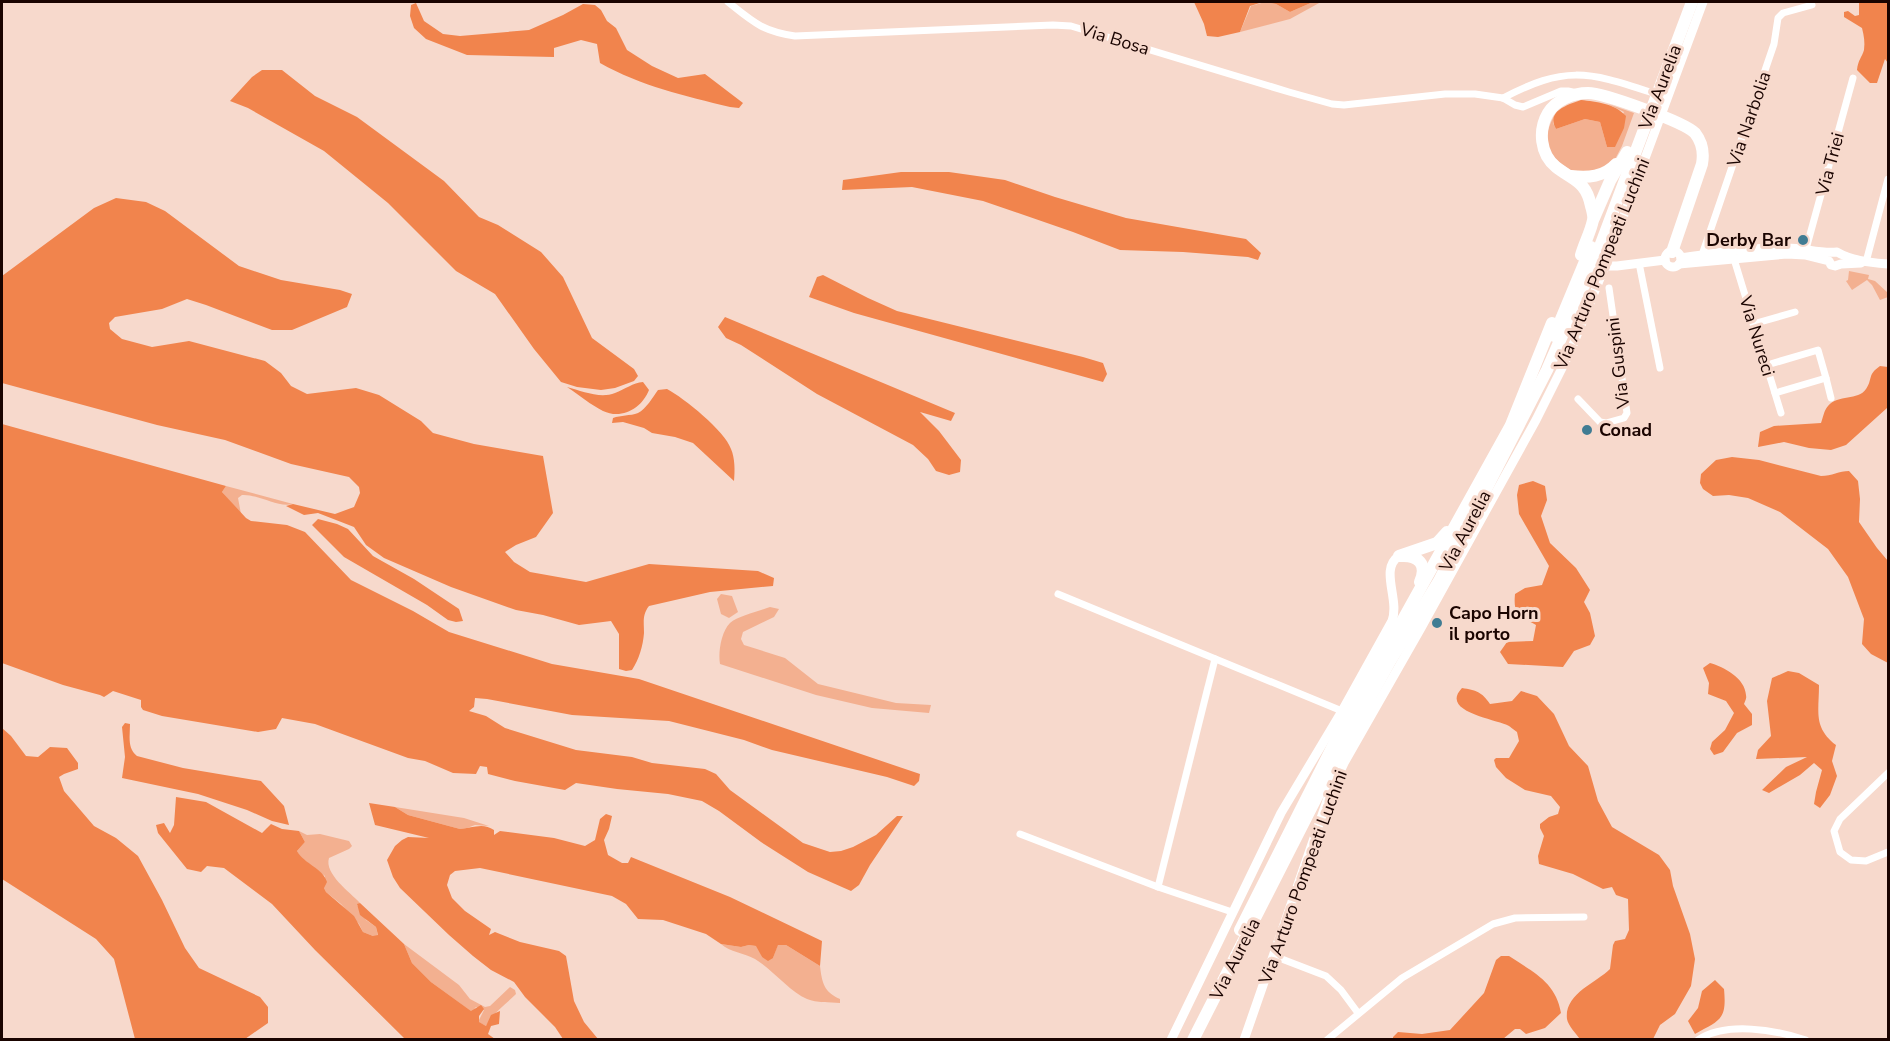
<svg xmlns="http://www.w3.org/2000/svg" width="1890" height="1041" viewBox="0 0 1890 1041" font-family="'Nunito Sans',sans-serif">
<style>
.green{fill:#f3b090}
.forest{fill:#f1844d}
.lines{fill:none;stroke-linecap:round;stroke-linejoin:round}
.street{stroke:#fff;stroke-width:7}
.secondary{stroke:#fff;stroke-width:9}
.highway{stroke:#fff;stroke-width:12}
.poi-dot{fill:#407c93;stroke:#f7d9cc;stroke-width:2}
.labels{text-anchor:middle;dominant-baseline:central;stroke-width:6;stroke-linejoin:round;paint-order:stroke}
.street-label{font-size:18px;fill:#1a0400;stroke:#f7d9cc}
.poi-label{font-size:18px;font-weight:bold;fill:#1a0400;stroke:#f7d9cc;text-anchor:start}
</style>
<rect width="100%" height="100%" fill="#f7d9cc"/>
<g class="green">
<path d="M1265 2 1276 4 1290 12 1313 2H1321L1290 19 1240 32 1251 6Z"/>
<path d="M1608 104 1634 113 1622 146 1612 165 1580 175C1553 161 1537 148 1554 116L1553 123 1556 129 1585 119 1600 122 1607 147 1624 112Z"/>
<path d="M1849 271 1869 275 1868 279 1875 281 1888 293V297L1880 300 1872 285 1867 280 1852 290 1846 281 1848 280Z"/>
<path d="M226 486 293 504C277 508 259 494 242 495L238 498 241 514 222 492Z"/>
<path d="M721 594 732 596 738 612 729 618 721 614 717 599Z"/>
<path d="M770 607 779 609 774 617 743 632 741 639 744 645 785 658 818 684 896 703 931 705 929 713 872 708 816 695 720 664C718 653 721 632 730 623 738 616 759 611 770 607Z"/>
<path d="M395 807 464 818 489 826 475 825 467 828 460 829 408 815Z"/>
<path d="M299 831 307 835 320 834 349 841 352 846 349 849 329 858C324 874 350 892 360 903L357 905 366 920 376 927 378 936H373L363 932 359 924 341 904 326 892 324 888 325 876 301 858 297 851 305 842Z"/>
<path d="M404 944 459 985 470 999 485 1007 490 1006 510 987 515 990 516 994C505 1005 492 1014 486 1026L478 1022 484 1010 476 1007 472 1012 431 982 412 963Z"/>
<path d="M721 944 741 947 749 945 757 946 762 957 773 958 778 944 786 945 820 966C822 983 824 992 840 999V1003C829 1002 817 1003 807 999 790 992 772 969 755 959 744 953 730 952 721 944Z"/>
</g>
<g class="forest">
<path d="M1194 2H1263L1250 6 1240 32 1218 37 1207 36 1204 24Z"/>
<path d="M1265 2H1313L1290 12 1276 4Z"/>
<path d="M1859 2H1888V63L1885 59 1877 83H1870L1857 70C1858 60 1862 57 1864 50 1865 42 1864 36 1862 28L1844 17V12L1848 11 1855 16 1859 15Z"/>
<path d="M416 3 424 21 443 34 460 36 529 30 563 15 583 4 595 5 601 10 607 21 616 28 627 50 652 66 678 78 705 74 743 103 739 108 730 107C685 96 641 86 600 63L597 44 581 40 554 48V57L467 55 426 39 414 28 410 16 411 5Z"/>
<path d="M262 70H282L315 96 357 117 444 181 479 217 498 225 541 252 563 277 592 338 634 369 638 376 634 381 615 388 601 390 577 387 561 382 534 349 495 294 456 271 388 203 324 151 248 108 230 101 252 77Z"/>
<path d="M1581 100C1597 102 1614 103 1626 116L1624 128 1615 147H1607L1600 122 1585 119 1556 129C1546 111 1567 105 1581 100Z"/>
<path d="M901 172H949L1005 180 1055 197 1126 218 1246 239 1261 253 1258 260 1248 257 1183 252 1120 250 1073 232 983 201 912 187 842 190 843 180Z"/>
<path d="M116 198 146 202 165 211 239 266 281 280 340 290 352 294 347 307 292 330H272L206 305 187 299 162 309 115 317 109 323 110 329 122 339 152 347 189 341 265 361 281 373 291 386 307 394 356 388 379 395 421 421 433 433 474 444 543 456 553 513 536 537 516 545 505 552 514 562 530 572 586 582 649 564 758 571 774 578 773 586 710 592 649 606C642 615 644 622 644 633 643 646 639 659 632 670L626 671 619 669V634L611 621 579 625 543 615 516 610 451 587 384 558 366 545 354 527 318 513 304 515 286 506 293 504 335 514 354 507 360 493 359 487 349 477 291 464 225 440 157 425 2 383V276L94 208Z"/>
<path d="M823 275 868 298 897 311 1083 357 1103 363 1107 374 1103 382 854 313 809 297 817 277Z"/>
<path d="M725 317 955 413 951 421 920 412 939 431 961 460 960 472 949 475 936 471 928 459 913 445 817 394 741 345 726 338 718 327Z"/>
<path d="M1880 366 1888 367V370L1887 408 1846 445 1831 450 1809 448 1784 442 1758 447 1760 432 1774 426 1821 423C1823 418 1824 410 1828 406 1838 394 1858 401 1866 389 1873 379 1867 375 1880 366Z"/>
<path d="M643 382 649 390C642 408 622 420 603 411 591 405 579 395 567 387 582 391 600 399 615 393 625 389 633 383 643 382Z"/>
<path d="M667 389C684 398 725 431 731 449 735 458 735 471 734 481L693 443 675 437 652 433 644 428 623 422 612 423 613 418C621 415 630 416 638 413 646 409 653 397 658 390Z"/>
<path d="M2 424 226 486 222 492 246 518 251 521 287 525 305 532 351 580 413 611 449 632 552 664 639 679 920 774 919 781 914 786 887 777 772 750 744 740 669 721 572 715 487 699 475 698 474 707 469 711 486 716 505 728 576 750 632 757 652 763 705 769 716 774 730 790 803 843 830 852 841 851 853 847 876 835 897 816H903L870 865 859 885 851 891 808 872 761 842 719 811 702 801 668 794 617 789 576 783 565 790 515 781 488 774 487 767 480 766 476 774 453 773 425 761 408 758 315 724 282 718 276 729 258 732 162 716 143 710 141 707V700L113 691 104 697 100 695 63 685 2 663Z"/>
<path d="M1732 457 1759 460 1821 476C1832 476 1839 471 1849 471L1858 481 1860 499 1859 522 1877 548 1888 561V663L1871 654 1862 644 1864 619 1848 577 1828 549 1780 512 1748 498 1729 495 1713 496 1703 489 1700 483 1701 474 1716 460Z"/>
<path d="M1533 481 1545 486 1547 500 1541 516 1550 543 1576 568 1590 590 1584 602 1590 613 1595 636 1590 645 1574 651 1563 667 1508 664 1500 652 1507 642 1533 641 1536 625C1519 616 1513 615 1515 594L1525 588 1542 585 1549 566 1519 514 1517 495 1519 485Z"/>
<path d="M318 519 337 524 348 529 373 556 414 579 459 609 463 621 456 622 448 620 427 605 344 557 312 525Z"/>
<path d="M1710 663C1724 667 1745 678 1746 695 1747 698 1745 701 1744 704L1752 714V725L1737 733 1723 752 1714 755 1710 749 1712 742 1725 730 1734 713 1726 701 1708 694 1709 683 1703 668Z"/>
<path d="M1788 671 1799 673 1819 685C1819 712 1813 727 1836 745L1832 761 1837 776 1830 795 1820 808 1814 804 1816 792 1822 770 1814 763 1800 775 1769 793 1762 790 1786 767 1807 757 1756 759 1758 750 1771 736 1767 701 1772 678Z"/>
<path d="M1462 688C1476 690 1482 692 1490 704L1512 701 1521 691 1537 696 1554 714 1569 746 1588 766 1598 801 1612 827 1659 855 1670 870 1673 886 1690 934 1695 959 1691 986 1675 1014 1660 1025 1653 1039H1580C1576 1034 1568 1025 1567 1019 1564 994 1596 983 1610 969L1613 945 1615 941 1625 939 1629 930 1628 899 1616 895 1612 887 1603 889 1573 874 1539 864 1538 856 1544 836 1540 828V824L1549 817 1558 814 1560 807 1551 796 1525 790 1506 778 1496 767 1494 760 1496 758H1509L1519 741 1517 732C1516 731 1509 726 1509 726 1496 719 1439 712 1462 688Z"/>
<path d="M125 723 130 724C130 736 127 748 137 756L183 768 261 781 284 806 289 825 272 821 247 810 198 794 122 778 125 757 122 727Z"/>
<path d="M2 728 11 736 26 756 38 757 50 747 67 748 78 763V769L64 774 59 777 64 791 94 826 116 838 138 856 162 900 185 948 199 968 260 997 268 1007V1023L245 1039H135L114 959 96 939 2 879Z"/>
<path d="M176 797 206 802 262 833 271 824 282 829 299 831 305 842 297 851C304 864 323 868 327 882L324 888 326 892 354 916 363 932 373 936 378 935 376 927 360 915 357 904 360 903 404 944 412 963 431 982 471 1011 481 1005 484 1009 479 1016V1022L486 1026 491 1015 500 1011 499 1024 491 1026 488 1034 495 1039 407 1040 404 1038 315 950 272 904 224 868 207 866 201 872 187 869 158 833 156 825 164 823 170 833 174 825Z"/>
<path d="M369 803 395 807 408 815 460 829C472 828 483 822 494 830V835L500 831 554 838 585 846 595 840 600 819 606 814 612 816 609 829 604 840 608 855 622 863H628L631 857 730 897 822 941 820 966 786 945H778L773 958 768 961 762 957 756 946 749 945 741 947 721 944 706 934 663 920 638 919 626 904 612 896 480 868 455 871 450 875 447 885 452 898 465 911 491 929 489 935 495 932 520 942 559 951 566 956 574 1001 584 1022 598 1039H563L555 1027 525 997 514 982 491 970 473 956 449 935 400 888 393 877 387 860 395 846 402 840 408 837 429 838 375 825Z"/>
<path d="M1501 956H1509C1533 972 1556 982 1561 1013L1545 1028 1526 1034 1520 1029H1515L1503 1039H1393V1037L1398 1032 1422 1034 1450 1030 1484 993 1496 960Z"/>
<path d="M1715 980 1724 989C1727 1020 1720 1020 1695 1034L1688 1021 1698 1008 1702 991Z"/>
</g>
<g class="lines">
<g class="street">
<path d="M728 2C753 22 762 31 795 36L1053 25 1071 26 1289 92 1332 104 1344 105 1445 94H1475L1503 98 1515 105 1523 107 1561 91H1568L1577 93"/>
<path d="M1503 98C1564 66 1587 71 1650 92"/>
<path d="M1806 249 1853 78"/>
<path d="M1702 255 1774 44 1778 18 1783 13 1812 5"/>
<path d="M1734 259 1781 413"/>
<path d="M1866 262 1888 179"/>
<path d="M1639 263 1660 368"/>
<path d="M1753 324 1795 312"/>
<path d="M1767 365 1818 350 1826 378 1775 393"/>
<path d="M1826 378 1831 398"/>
<path d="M1578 399 1600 422 1606 423 1624 418 1627 413 1609 288"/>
<path d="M1058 594 1342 711"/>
<path d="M1888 773 1840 819 1834 831 1840 852 1851 860 1866 861 1888 852"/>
<path d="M1020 834 1158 887 1232 912"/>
<path d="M1158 887 1215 659"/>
<path d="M1274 956 1326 976 1341 990 1358 1013"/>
<path d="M1327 1040 1402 978 1493 924 1515 918 1584 917"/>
<path d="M1698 1040C1726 1021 1776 1030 1806 1040"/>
</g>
<g class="secondary">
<circle cx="1673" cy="259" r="8"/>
<path d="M1681 258C1716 253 1752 247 1787 248 1804 248 1821 254 1837 252 1852 261 1871 263 1888 264"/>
<path d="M1679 264 1787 254 1805 255 1829 261 1831 265 1835 266 1841 264 1861 263"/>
<path d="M1605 266H1617L1665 260"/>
<path d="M1171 1040 1281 813 1342 711 1392 621C1400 599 1379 569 1399 556"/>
<path d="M1244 1040 1329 795 1344 763 1421 628 1536 420 1570 352 1605 266 1703 2"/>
</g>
<g class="highway">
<path d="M1571 176C1588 178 1604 177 1616 164"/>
<path d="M1594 218 1610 181 1627 152"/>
<path d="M1581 255C1584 244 1591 231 1593 220 1594 216 1592 210 1591 206 1586 181 1574 181 1556 167 1540 154 1538 130 1548 113 1556 100 1573 93 1588 93 1604 93 1684 122 1695 133 1702 142 1704 153 1702 164L1672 252"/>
<path d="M1554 336 1591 247"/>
<path d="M1511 425 1552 323"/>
<path d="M1399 556 1437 543 1447 532"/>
<path d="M1401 556C1418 555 1428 564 1420 582"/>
<path d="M1240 930 1335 742 1510 427"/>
<path d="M1193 1040 1334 763 1390 661 1439 581 1547 370 1593 265 1692 2"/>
</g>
</g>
<g class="poi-dot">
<circle cx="1803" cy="240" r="6"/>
<circle cx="1587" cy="430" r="6"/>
<circle cx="1437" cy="623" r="6"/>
</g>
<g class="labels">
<g class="street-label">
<text transform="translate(1115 39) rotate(17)">Via Bosa</text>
<text transform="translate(1660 87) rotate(-69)">Via Aurelia</text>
<text transform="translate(1749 119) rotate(-71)">Via Narbolia</text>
<text transform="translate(1830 164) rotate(-75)">Via Triei</text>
<text transform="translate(1602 264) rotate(-68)">Via Arturo Pompeati Luchini</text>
<text transform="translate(1757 336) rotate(73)">Via Nureci</text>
<text transform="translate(1618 363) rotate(-97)">Via Guspini</text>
<text transform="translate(1465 531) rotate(-62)">Via Aurelia</text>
<text transform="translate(1303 877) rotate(-70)">Via Arturo Pompeati Luchini</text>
<text transform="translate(1235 959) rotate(-63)">Via Aurelia</text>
</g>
<g class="poi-label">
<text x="1791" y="240" text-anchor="end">Derby Bar</text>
<text x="1599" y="430">Conad</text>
<text x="1449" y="613">Capo Horn<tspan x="1449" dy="21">il porto</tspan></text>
</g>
</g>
<rect width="1890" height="1041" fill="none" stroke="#1a0400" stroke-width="6"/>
</svg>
